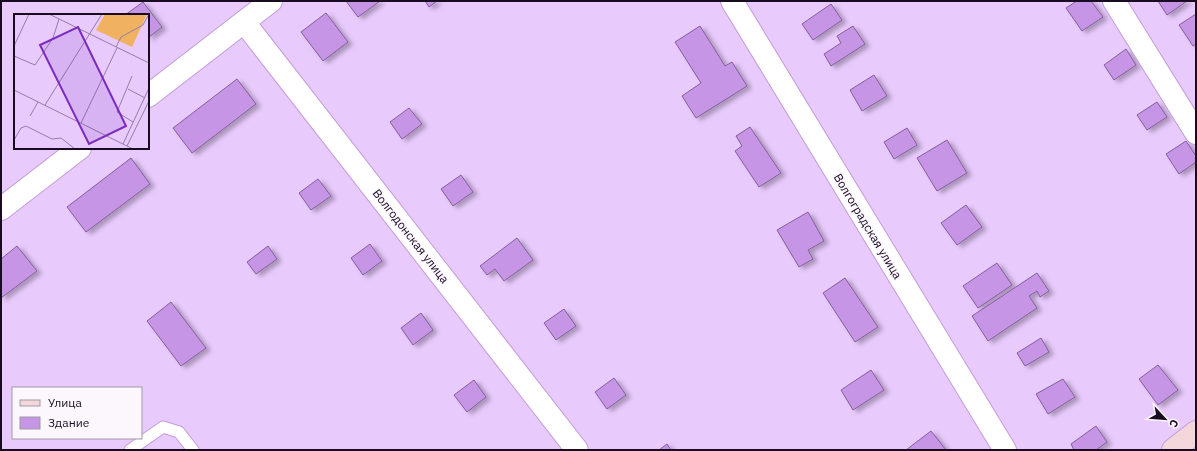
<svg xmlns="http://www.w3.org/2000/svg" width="1197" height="451" viewBox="0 0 1197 451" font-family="'IBM Plex Sans',sans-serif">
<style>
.building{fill:#c695e6;stroke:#825f99;filter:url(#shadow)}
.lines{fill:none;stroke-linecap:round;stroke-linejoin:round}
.service-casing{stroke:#c29cdb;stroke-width:13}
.minor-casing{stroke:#c29cdb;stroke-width:24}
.tertiary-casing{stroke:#c29cdb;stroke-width:24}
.secondary-casing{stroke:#c29cdb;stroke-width:24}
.service{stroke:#fff;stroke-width:11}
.minor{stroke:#fff;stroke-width:22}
.tertiary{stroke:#fff;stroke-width:22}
.secondary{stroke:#f4d7db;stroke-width:22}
.labels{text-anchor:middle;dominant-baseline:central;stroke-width:3.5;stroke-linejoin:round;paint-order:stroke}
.street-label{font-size:12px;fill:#190b22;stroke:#fbf7fd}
.inset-road{fill:none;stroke:#957ea5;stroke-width:1}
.view{fill:#7b2cbf;fill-opacity:0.15;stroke:#7b2cbf;stroke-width:2}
.inset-edge{fill:none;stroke:#190b22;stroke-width:2}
</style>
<defs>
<filter id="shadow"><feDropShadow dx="4.5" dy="2.5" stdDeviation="2" flood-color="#0004"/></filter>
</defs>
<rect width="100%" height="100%" fill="#e8cafd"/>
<g class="building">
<path d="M346 1H380L358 17Z"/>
<path d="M425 1H437L429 7Z"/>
<path d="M1077 1H1091L1103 17 1082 31 1066 8Z"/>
<path d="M1158 1H1187L1167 15Z"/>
<path d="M143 2 162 27 148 38V15H125Z"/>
<path d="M831 4 842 20 813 40 802 24Z"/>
<path d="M326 13 348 42 323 61 301 32Z"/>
<path d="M1196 14V44L1193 46 1179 25Z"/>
<path d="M700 26 725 66 732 62 747 86 696 118 682 96 701 83 675 42Z"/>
<path d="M853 26 865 44 831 66 824 54 841 43 837 36Z"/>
<path d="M1126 49 1136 65 1114 80 1104 65Z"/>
<path d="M874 75 887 96 862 111 850 90Z"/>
<path d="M237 79 256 104 192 153 173 128Z"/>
<path d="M1157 102 1167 117 1147 130 1137 115Z"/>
<path d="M409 108 422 124 402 139 390 122Z"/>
<path d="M750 127 781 173 759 187 735 151 742 146 736 136Z"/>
<path d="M907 128 917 145 894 159 884 142Z"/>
<path d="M947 140 967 173 937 191 917 158Z"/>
<path d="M1186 141 1196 156V162L1179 174 1166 154Z"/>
<path d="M131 158 150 184 86 232 67 207Z"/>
<path d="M461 175 473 192 453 206 441 189Z"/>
<path d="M318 179 331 196 311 210 299 193Z"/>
<path d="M966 205 982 227 957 245 941 223Z"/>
<path d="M808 212 824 241 808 250 813 259 799 267 777 230Z"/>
<path d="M517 238 533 260 504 281 495 269 487 275 480 266Z"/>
<path d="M370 244 382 261 363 275 351 258Z"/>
<path d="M17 246 37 271 1 298V259Z"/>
<path d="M268 246 277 259 256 274 247 262Z"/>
<path d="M997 263 1012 285 978 308 963 286Z"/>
<path d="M1037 273 1049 291 1040 297 1037 291 1029 296 1037 308 988 341 972 316Z"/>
<path d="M845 278 878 327 855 342 823 293Z"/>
<path d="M171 302 206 348 181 366 147 321Z"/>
<path d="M564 309 576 326 556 340 544 323Z"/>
<path d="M421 313 433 330 413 345 401 328Z"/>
<path d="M1041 338 1049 352 1025 366 1017 353Z"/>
<path d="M1158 365 1178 390 1158 405 1139 379Z"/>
<path d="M871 370 884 390 853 410 841 390Z"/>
<path d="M614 378 626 395 607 409 595 392Z"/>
<path d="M1063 379 1075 397 1048 414 1036 394Z"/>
<path d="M474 380 486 397 467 412 454 395Z"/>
<path d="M1096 426 1107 442 1096 450H1074L1071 444Z"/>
<path d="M931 431 946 450H906Z"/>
<path d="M667 444 671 450H659Z"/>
</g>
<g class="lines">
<g class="service-casing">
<path id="service" d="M130 450 163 427 179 432 193 450"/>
</g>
<g class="minor-casing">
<g id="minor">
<path d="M1114 1 1196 133"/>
<path d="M244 22 577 450"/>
</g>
</g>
<g class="tertiary-casing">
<g id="tertiary">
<path d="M732 1 1005 450"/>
<path d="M148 96 271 1"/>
<path d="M1 209 80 148"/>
</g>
</g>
<g class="secondary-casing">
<path id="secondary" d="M1173 450 1196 432"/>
</g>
<use href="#service" class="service"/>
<use href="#minor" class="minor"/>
<use href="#tertiary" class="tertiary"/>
<use href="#secondary" class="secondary"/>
</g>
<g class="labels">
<g class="street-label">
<text transform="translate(868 226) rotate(59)">Волгоградская улица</text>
<text transform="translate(411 236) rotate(52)">Волгодонская улица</text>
</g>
</g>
<g transform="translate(14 14)">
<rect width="135" height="135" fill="#e8cafd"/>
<path d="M91 0H133L118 33 82 16Z" fill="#f0b160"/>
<path class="inset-road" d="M35 0 135 49M0 32 15 0M102 33 107 23 129 11 135 0M0 42 21 51 39 24 45 5M118 62 103 98 119 108M114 75 131 84M0 76 119 135M31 91 88 0M16 102 24 88M67 109 103 34M0 126 7 114 12 112 38 125 47 124 61 135M109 130 135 74M113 132 135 87"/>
<path class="view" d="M64 13 112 112 75 130 26 31Z"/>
<rect width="135" height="135" class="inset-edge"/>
</g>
<rect width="1197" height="451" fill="none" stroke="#190b22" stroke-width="4"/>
<rect x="12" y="387" width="130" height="52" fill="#fbf7fd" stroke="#a199a5"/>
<rect x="20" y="400" width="20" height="6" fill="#f4d7db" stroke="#a199a5"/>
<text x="48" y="407" font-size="12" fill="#190b22">Улица</text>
<rect x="20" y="417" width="20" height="12" fill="#c695e6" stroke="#a199a5"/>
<text x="48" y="427" font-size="12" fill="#190b22">Здание</text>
<g transform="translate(1165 419) rotate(116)" stroke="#fbf7fd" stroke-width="3" paint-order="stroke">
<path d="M0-3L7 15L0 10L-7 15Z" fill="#190b22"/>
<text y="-6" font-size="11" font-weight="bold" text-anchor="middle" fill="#190b22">С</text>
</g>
</svg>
